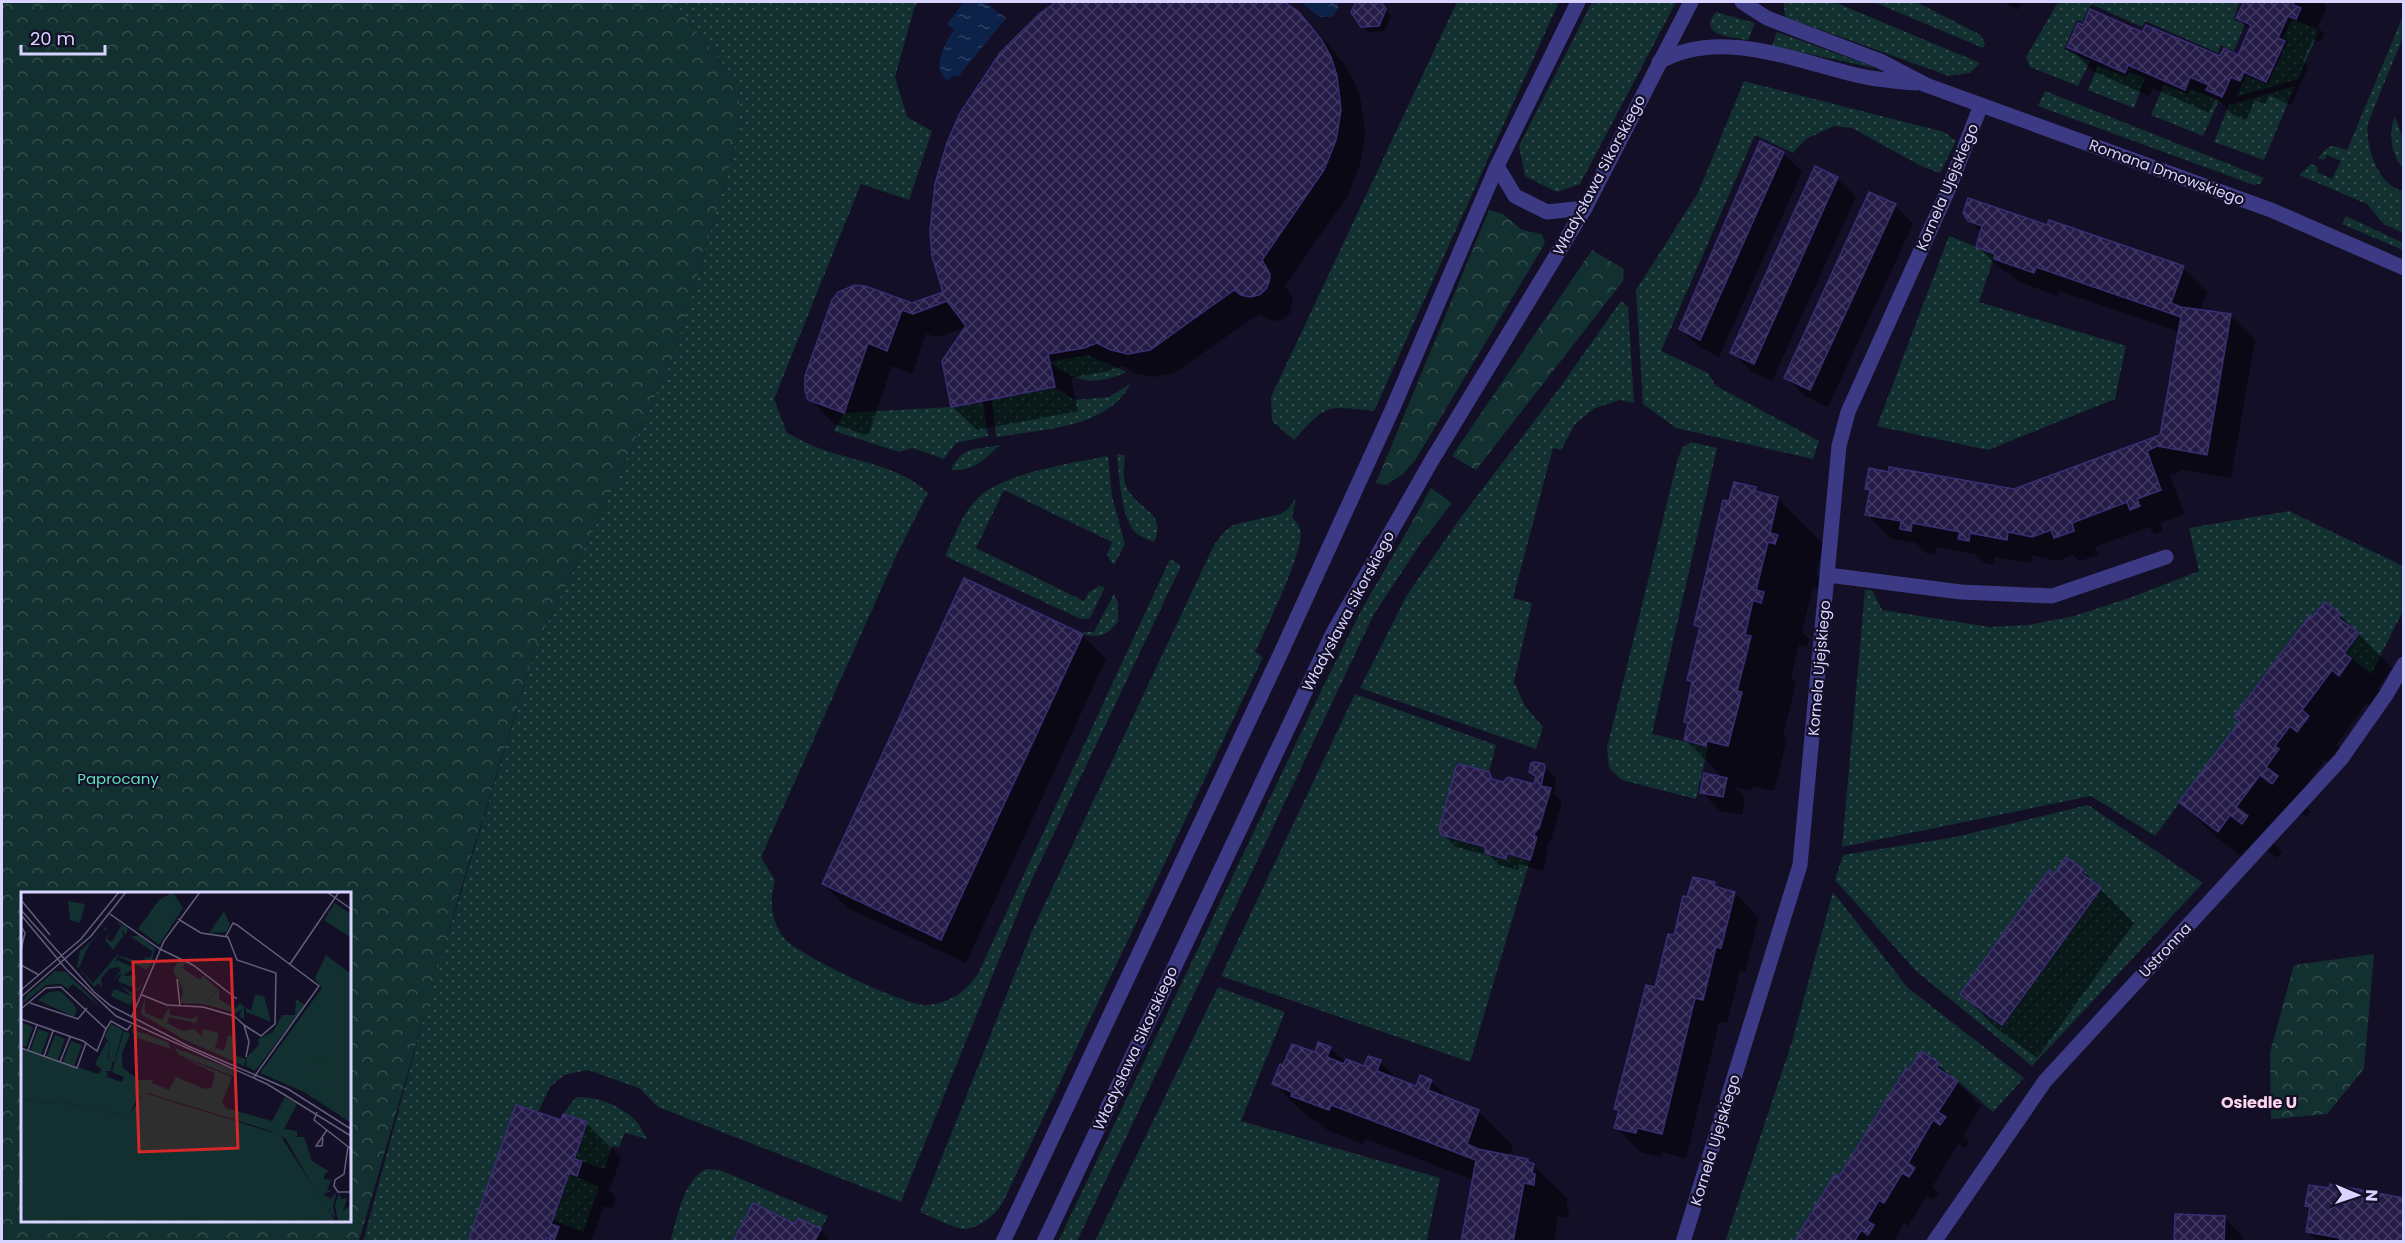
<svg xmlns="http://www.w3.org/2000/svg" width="2405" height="1243" viewBox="0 0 2405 1243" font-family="Poppins,sans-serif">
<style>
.grass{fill:url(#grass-dots)}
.forest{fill:url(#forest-crowns);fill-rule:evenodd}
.water{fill:url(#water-ripples)}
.shadow{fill:#0007}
.building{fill:url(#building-cross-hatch);stroke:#3b2d73;stroke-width:1.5}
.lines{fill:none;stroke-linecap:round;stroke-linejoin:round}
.minor{stroke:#3d3a85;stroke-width:15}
.tertiary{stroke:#3d3a85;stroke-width:15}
.labels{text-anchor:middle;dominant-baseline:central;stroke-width:4.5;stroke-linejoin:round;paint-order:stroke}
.street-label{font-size:15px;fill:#d9d4ff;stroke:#130f26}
.park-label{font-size:15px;fill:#5fe0c0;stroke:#130f26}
.neighbourhood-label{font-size:16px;font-weight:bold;fill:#ffd6f0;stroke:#130f26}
.inset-road{fill:none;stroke:#625e7d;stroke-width:1.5}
.view{fill:#d62828;fill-opacity:0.15;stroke:#d62828;stroke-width:3}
.inset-edge{fill:none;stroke:#d9d4ff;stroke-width:3}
</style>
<defs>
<pattern id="grass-dots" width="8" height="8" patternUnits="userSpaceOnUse" patternTransform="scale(1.5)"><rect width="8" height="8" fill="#12302f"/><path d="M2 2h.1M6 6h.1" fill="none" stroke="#344d4e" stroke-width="1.8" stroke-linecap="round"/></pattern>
<pattern id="forest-crowns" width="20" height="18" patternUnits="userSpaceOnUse" patternTransform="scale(1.5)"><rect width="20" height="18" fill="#12302f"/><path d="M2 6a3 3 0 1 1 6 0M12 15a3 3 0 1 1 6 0" fill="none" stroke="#344d4e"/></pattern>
<pattern id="water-ripples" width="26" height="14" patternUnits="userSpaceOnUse" patternTransform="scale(1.5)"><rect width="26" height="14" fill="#0c2248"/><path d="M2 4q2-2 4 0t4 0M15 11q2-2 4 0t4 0" fill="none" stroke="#2f4163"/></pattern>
<pattern id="building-cross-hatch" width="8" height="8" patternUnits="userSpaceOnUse" patternTransform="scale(1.5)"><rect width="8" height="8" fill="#241b47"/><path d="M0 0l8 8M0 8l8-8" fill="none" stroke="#433b63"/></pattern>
</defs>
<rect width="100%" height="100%" fill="#130f26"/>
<g class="grass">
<path d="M673 2H918L914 9 895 77 907 117 932 131 909 200 861 184 774 399 787 433C798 438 809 445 821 449 857 462 901 466 928 493L897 554 761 857 775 880C769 900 771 921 784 938 796 954 904 1005 924 1005 949 1004 964 993 978 974L1170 559 1179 564 1180 568 1027 890 901 1202 671 1112 658 1107 639 1088 588 1070 564 1075 550 1087 538 1112 516 1105 468 1241 363 1242 431 990 537 644 599 519 675 353 738 137 740 85Z"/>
<path d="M1457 2H1559L1374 411C1326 406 1327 403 1294 440L1272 421 1271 397Z"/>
<path d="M1592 2H1676L1580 184 1557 192 1525 176 1519 146Z"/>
<path d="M1784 2H1834L1980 63 1970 73 1949 76 1785 17Z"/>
<path d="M1874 2H1916L1981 35 1985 44 1983 48Z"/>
<path d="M2058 2H2240L2233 19 2245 24 2234 51 2221 45 2218 53 2145 21 2142 27 2091 4 2082 22 2077 20 2064 49 2090 61 2078 86 2030 67 2026 57Z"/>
<path d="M1716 12 1755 23 1748 40C1733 37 1696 36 1716 12Z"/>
<path d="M2403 16V37L2368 123C2365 146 2378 186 2403 191V233L2384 224 2367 204 2299 175 2311 164 2318 167 2317 172 2332 179 2341 161 2327 155 2324 160 2318 158C2330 145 2329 143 2346 150L2348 148Z"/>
<path d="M2292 19 2319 30 2298 79 2236 97 2246 76 2268 84 2288 40 2283 38Z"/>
<path d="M1777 32 1879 69 1772 46Z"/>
<path d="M2098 66 2127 77 2129 72 2145 78 2134 108 2088 90Z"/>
<path d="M1744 81 1944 132 1956 141 1940 173 1921 166 1852 128 1834 126 1806 139 1793 153 1755 135 1661 351 1708 373 1716 386 1819 441 1813 459 1676 428 1643 404 1636 290 1698 193Z"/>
<path d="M2164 85 2188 94 2190 89 2219 100 2203 136 2151 115Z"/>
<path d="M2295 86 2264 160 2214 142 2229 105Z"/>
<path d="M2045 91 2264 178 2260 184 2254 185 2038 106Z"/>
<path d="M2395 117 2403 139V168C2391 156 2388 131 2395 117Z"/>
<path d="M2346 216 2403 243V250L2342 224Z"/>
<path d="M1949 236 1995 254 1979 302 2126 346 2115 399 1988 450 1877 426Z"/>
<path d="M1621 301 1628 307 1634 403 1620 400 1595 408 1575 424 1561 450 1553 448 1513 598 1532 603 1514 682 1525 706 1543 727 1536 749 1360 688 1407 595 1461 517 1558 390Z"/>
<path d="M1088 355 1127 372C1093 386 1078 383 1049 362Z"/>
<path d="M1131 383C1108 429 1042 429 996 437L992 399 1055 387 1074 400 1109 397Z"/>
<path d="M983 401 988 436 956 443 944 459 912 448 899 452 834 431 844 413 951 407Z"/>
<path d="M1691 442 1717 448 1652 734 1708 747 1696 799 1622 780 1609 768 1607 748 1678 458 1683 447Z"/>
<path d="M1000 445C984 459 974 472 951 470 963 445 974 450 1000 445Z"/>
<path d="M1117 454 1125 455C1124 466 1122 477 1127 488 1136 509 1168 512 1154 542 1148 539 1141 537 1136 533 1121 519 1119 474 1117 454Z"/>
<path d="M1108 456 1112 496 1125 544 1114 565 1107 555 1112 542 1004 490 976 548 1084 601 1089 592 1099 586 1105 587 1090 618 1081 619 945 556C954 537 962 514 977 499 1001 473 1074 463 1108 456Z"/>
<path d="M1296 498 1292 517C1294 520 1299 525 1300 529 1306 549 1265 630 1255 652L1263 657 1003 1202C996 1214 980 1228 965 1229 955 1229 930 1216 920 1212L1032 931 1214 545 1225 531 1233 525 1281 514 1288 509Z"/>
<path d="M2289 511 2403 566V611L2371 674 2344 653 2359 633 2338 618 2341 614 2325 602 2313 617 2309 615 2234 716 2240 721 2155 836 2091 796 1842 847 1865 590H1872L1882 610 1990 627 2028 625 2074 616 2132 597 2199 571 2189 528Z"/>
<path d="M1406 533 1421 543 1374 614 1077 1241 1058 1242 1323 687 1363 607Z"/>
<path d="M1114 594 1118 603V622C1107 635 1100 639 1083 634L1084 632H1094Z"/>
<path d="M1355 694 1496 745 1489 772 1460 764 1456 767 1439 830 1442 835 1486 847 1485 853 1506 859 1507 853 1530 860 1470 1062 1221 976Z"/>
<path d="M2088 805 2203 883 2032 1066 1916 971 1835 880 1843 855 1955 837Z"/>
<path d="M1833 892 1908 988 2024 1078 1993 1112 1958 1081 1936 1068 1939 1062 1920 1052 1909 1070 1905 1068 1839 1177 1835 1174 1794 1241 1725 1242 1792 1042Z"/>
<path d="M1218 987 1285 1012 1241 1121 1440 1178 1427 1240 1420 1242 1095 1241Z"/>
<path d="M576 1097C597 1096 622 1106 637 1122 641 1127 644 1134 647 1139L625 1133 619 1147 612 1146 605 1169 574 1159 587 1122 563 1114Z"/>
<path d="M706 1169 720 1170 828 1216 821 1229 799 1218 795 1224 753 1203 733 1241 670 1242C678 1217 682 1182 706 1169Z"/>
<path d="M569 1174 599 1187 583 1232 553 1220Z"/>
</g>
<g class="forest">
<path d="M2 2H673L740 85 738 137 675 353 599 519 537 644 461 889 359 1241H2ZM22 894H350V1220H22Z"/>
<path d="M1489 210 1503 214 1522 230 1542 234 1545 243 1416 459 1403 474 1386 485 1376 483Z"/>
<path d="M1592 250 1624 269 1623 281 1476 470 1452 456Z"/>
<path d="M1431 488 1452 503 1421 543 1406 533Z"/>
<path d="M2374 954 2364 1069 2327 1114 2271 1119 2270 1052 2294 965Z"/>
</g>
<g class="water">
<path d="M964 2H984L1006 18 958 77 953 75 948 81C930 68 946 43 954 29L947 24Z"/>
<path d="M1301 2H1338V9L1332 17H1319Z"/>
</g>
<g class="shadow">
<path d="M1058 2H1281L1297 12 1322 37 1345 65 1355 83 1361 102 1365 135 1360 165 1348 195 1285 286 1293 299 1290 313 1283 319 1275 321 1267 319 1259 314 1174 373 1153 377 1137 374 1123 366 1108 371 1071 378 1078 411 977 430 952 406 967 327 938 337 926 334 912 374 892 366 868 436 834 424 810 399 834 300 912 305 945 293 1040 15Z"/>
<path d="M1358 2H1380L1391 16 1385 31 1369 32 1363 26 1352 12Z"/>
<path d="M2004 2H2022L2017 10Z"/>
<path d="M2245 2H2322L2327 7 2318 27 2324 34 2320 42 2313 39 2303 61 2308 67 2291 105 2269 95 2265 104 2255 100 2246 120 2232 114 2221 102 2215 100 2209 113 2153 88 2149 96 2093 71 2069 47 2143 34 2221 58 2238 57 2250 30 2238 18Z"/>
<path d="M1783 153 1802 172 1719 357 1699 347 1681 329Z"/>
<path d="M1837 178 1856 197 1772 381 1751 371 1732 352Z"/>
<path d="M1895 205 1913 224 1828 407 1805 396 1786 378Z"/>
<path d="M1969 220 2047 227 2183 268 2207 292 2200 311 2231 316 2255 340 2231 478 2183 470 2170 475 2184 514 2160 523 2163 531 2155 534 2149 527 2095 547 2098 555 2080 561 2073 555 2058 561 2032 555 2031 563 1994 557 1993 565 1984 563 1975 554 1936 547 1935 555 1926 553 1916 543 1891 539 1867 514 1871 493 1866 488 2014 490 2162 436 2180 332 2060 291 2058 296 2020 282 2011 274 2002 270 1977 246 1982 233Z"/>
<path d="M1755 489 1761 494 1778 499 1823 544 1816 574 1823 582 1821 589 1813 587 1802 632 1809 639 1807 647 1799 645 1791 678 1796 683 1783 735 1787 739 1774 791 1753 786 1751 791 1733 786 1745 797 1742 815 1720 811 1702 792 1724 779 1686 740 1689 725 1685 721 1693 684 1689 680 1701 630 1695 624 1730 503Z"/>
<path d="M2340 615 2392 668 2378 688 2384 695 2374 709 2367 703 2336 745 2342 751 2332 765 2325 760 2309 781 2313 785 2301 801 2311 812 2307 817 2295 808 2271 841 2282 852 2277 858 2265 849 2253 865 2216 837 2181 802 2313 619Z"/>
<path d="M1082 635 1106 659 966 963 848 908 823 884Z"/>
<path d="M1543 765 1556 778 1554 794 1562 802 1551 840 1547 845 1546 848 1548 851 1543 871 1519 864 1518 870 1499 865 1490 856 1456 847 1443 834 1488 773 1496 782 1535 786 1537 778 1531 771Z"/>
<path d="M2082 870 2134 923 2037 1058 1996 1028 1962 994 2055 876Z"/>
<path d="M1714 884 1720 889 1735 893 1759 918 1745 972 1740 971 1727 1023 1719 1022 1686 1158 1662 1152 1660 1157 1640 1152 1616 1127 1620 1113 1616 1109 1688 899Z"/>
<path d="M1330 1048 1346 1063 1365 1068 1380 1062 1400 1082 1416 1088 1431 1081 1451 1101 1479 1112 1513 1146 1509 1156 1528 1160 1568 1199 1566 1207 1569 1210 1568 1218 1558 1216 1554 1242H1463L1474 1180 1366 1139 1363 1144 1327 1130 1320 1123 1309 1118 1274 1084 1284 1067Z"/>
<path d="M1938 1064 1981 1106 1963 1136 1969 1142 1965 1148 1958 1144 1932 1187 1938 1193 1934 1200 1927 1196 1908 1226 1904 1223 1893 1242H1796L1910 1072Z"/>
<path d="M562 1122 586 1123 621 1158 609 1191 616 1197 612 1209 604 1206 591 1242H470Z"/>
<path d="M2307 1206 2404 1242H2318L2307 1231 2311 1210Z"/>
<path d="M2224 1217 2242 1236V1242H2176Z"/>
<path d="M796 1226 820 1230 831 1242H735Z"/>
</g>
<g class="building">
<path d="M1056 2H1284L1298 11 1321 39 1331 57 1337 76 1341 110 1336 140 1324 170 1262 260 1270 274 1269 282 1266 289 1259 295 1250 297 1241 295 1234 290 1150 350 1128 354 1111 350 1097 343 1084 348 1048 354 1055 387 951 407 942 361 966 326 947 301 913 314 902 310 887 351 868 343 844 413 808 400 805 391V376L832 300 838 292 855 285 865 286 912 303 943 292 932 256 930 231 935 184 947 143 960 113 1000 53 1039 14Z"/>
<path d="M1356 2H1381L1386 9 1379 26 1361 27 1351 12Z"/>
<path d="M2244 2H2294L2293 5 2301 8 2296 19 2288 16 2278 38 2285 41 2266 82 2244 72 2240 81 2231 77 2222 97 2206 90 2209 85 2190 77 2185 90 2128 65 2125 73 2067 47 2078 23 2083 25 2090 9 2142 32 2146 25 2220 56 2224 48 2238 55 2251 25 2236 18Z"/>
<path d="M1760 141 1784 152 1700 340 1679 329Z"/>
<path d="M1815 166 1838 177 1754 364 1730 353Z"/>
<path d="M1869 192 1896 204 1810 390 1784 378Z"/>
<path d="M1968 198 2047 225 2049 220 2184 266 2171 303 2181 307 2231 314 2207 455 2157 446 2147 451 2161 490 2137 499 2140 506 2130 510 2127 502 2072 523 2074 531 2054 538 2051 530 2032 537 2008 532 2007 540 1970 533 1969 541 1958 539 1960 532 1912 523 1911 531 1900 529 1901 521 1865 515 1870 490 1865 489 1869 468 1889 472V467L2014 489 2160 435 2181 317 2036 267 2034 273 1994 259 1995 254 1976 247 1982 226 1968 221 1963 213Z"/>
<path d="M1734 482 1756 487 1755 491 1778 497 1770 533 1778 535 1775 544 1768 542 1756 590 1764 592 1761 603 1753 600 1745 635 1751 636 1737 691 1742 692 1728 746 1707 741 1706 746 1684 740 1688 723 1684 722 1692 682 1687 680 1700 627 1694 625 1723 500 1729 501Z"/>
<path d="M964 578 1083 634 941 940 822 884Z"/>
<path d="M2325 602 2341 614 2338 618 2359 633 2344 653 2351 659 2339 676 2332 670 2302 710 2309 716 2297 732 2290 726 2275 746 2279 749 2266 767 2278 776 2272 784 2260 775 2236 807 2248 816 2242 824 2230 815 2218 832 2179 802 2240 721 2234 717 2310 615 2313 617Z"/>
<path d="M1535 762 1544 764 1545 767 1541 786 1551 788 1539 828 1535 832 1534 836 1537 837 1530 860 1507 853 1506 859 1485 853 1486 847 1442 835 1439 830 1456 767 1460 764 1489 772 1492 779 1503 782 1508 777 1534 784 1536 776 1529 772 1531 763Z"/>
<path d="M1704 773 1727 778 1723 797 1700 793Z"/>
<path d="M2066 857 2083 869 2081 873 2101 888 2002 1025 1960 994 2049 870 2054 874Z"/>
<path d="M1693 877 1715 882 1714 886 1735 892 1721 948 1716 947 1703 1000 1695 998 1662 1134 1637 1128 1636 1133 1614 1128 1619 1110 1614 1109 1646 985 1655 987 1668 934 1674 935 1683 896 1687 897Z"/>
<path d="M1318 1042 1331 1047 1327 1057 1344 1064 1346 1059 1364 1066 1368 1056 1381 1060 1377 1071 1416 1086 1420 1075 1432 1080 1428 1090 1479 1110 1467 1144 1478 1149 1528 1159V1162L1534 1164 1532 1173 1535 1174 1534 1185 1524 1183 1513 1242H1461L1476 1160 1331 1105 1329 1110 1291 1096 1292 1092 1272 1084 1280 1064 1283 1065 1292 1044 1315 1052Z"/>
<path d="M1921 1051 1939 1063 1936 1068 1958 1081 1938 1112 1946 1117 1940 1125 1933 1120 1908 1163 1915 1168 1909 1177 1902 1173 1884 1203 1879 1200 1867 1221 1874 1225 1868 1235 1861 1230 1854 1242H1794L1835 1174 1839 1177 1906 1068 1909 1070Z"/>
<path d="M516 1105 561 1120 563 1114 587 1122 574 1159 582 1161 577 1176 569 1173 551 1224 559 1227 554 1241 546 1238 545 1242H468Z"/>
<path d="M2330 1184 2404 1198V1242H2339L2340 1238 2306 1232 2310 1207 2305 1206 2309 1185 2329 1188Z"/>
<path d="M753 1203 795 1224 798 1218 821 1229 814 1242H733Z"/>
<path d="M2175 1214 2225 1216 2224 1242H2174Z"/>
</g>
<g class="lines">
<g class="minor">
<path d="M1828 575 1961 592 2052 596 2166 557"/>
<path d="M1683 1242 1800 865 1839 446 1848 412 1949 188 1981 105"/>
<path d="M1934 1242 2045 1081 2341 759 2386 695 2404 664"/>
</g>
<g class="tertiary">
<path d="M1742 2 1767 18 1880 61 1926 85 2271 210 2404 268"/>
<path d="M1659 62C1724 25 1803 65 1870 78 1885 80 1901 82 1916 83"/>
<path d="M1497 166 1515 196 1547 212 1585 208"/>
<path d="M1003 1242 1279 657 1392 410 1497 166 1578 2"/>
<path d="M1044 1242 1333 633 1432 460 1585 208 1691 2"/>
</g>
</g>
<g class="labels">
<g class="street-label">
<text transform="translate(2167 172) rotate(20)">Romana Dmowskiego</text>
<text transform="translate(1599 175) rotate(-62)">Władysława Sikorskiego</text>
<text transform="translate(1947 187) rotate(-67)">Kornela Ujejskiego</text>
<text transform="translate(1348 611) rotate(-62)">Władysława Sikorskiego</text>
<text transform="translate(1819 668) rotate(-85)">Kornela Ujejskiego</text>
<text transform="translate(2165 950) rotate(-47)">Ustronna</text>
<text transform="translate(1135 1048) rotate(-65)">Władysława Sikorskiego</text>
<text transform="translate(1715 1140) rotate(-73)">Kornela Ujejskiego</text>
</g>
<g class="park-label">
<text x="118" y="778">Paprocany</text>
</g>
<g class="neighbourhood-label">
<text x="2259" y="1102">Osiedle U</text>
</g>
</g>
<g transform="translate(21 892)">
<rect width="330" height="330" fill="#130f26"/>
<path d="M152 0 162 16 138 53 117 37 138 8ZM47 9 64 12 59 31 49 28ZM314 11 330 22V46L303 28ZM203 19 209 32 205 40 188 41ZM94 29 107 36 105 43 101 38 102 44 92 58 84 48 89 40 86 47 91 50 100 34ZM85 35 87 38H82L69 51 58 76 72 91 96 63 125 72 123 66 130 65 131 59 110 45 118 43 134 56 130 74V71L126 78 97 64 93 72 96 68 113 76 102 84 116 83 113 95 117 97 121 91 118 99 97 89 101 81 93 87 100 78 97 75 88 77 80 87 81 96 77 91 73 95 56 74 59 59ZM158 68 165 71 161 76 179 88 182 84 197 97 185 111 198 97V107L214 117 219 111 223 115V127L218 124 221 117 215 121 183 112 160 111 162 98 152 78ZM34 79 45 80 83 118 52 92 47 97 40 92 25 93 0 113 6 103ZM98 93 114 102 109 113 90 104 93 97 111 104ZM39 99 52 111 56 118 53 125 17 108 28 100ZM234 103 243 104 250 130 225 120V116L230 118ZM124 105V121L141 128 148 115 149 123 171 127 177 124 175 131 148 125 146 131 161 139 173 137 180 144 182 137 198 141 193 160 195 156 203 159 207 143 212 144 215 164 225 167 223 174 162 147 120 122ZM275 107 284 113 234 179 225 174 226 165 238 153 237 147 252 140 261 123H274ZM0 130 12 135 5 155 0 153ZM90 132 102 138 93 171 87 167 89 153 84 144ZM17 137 28 141 20 162 9 159ZM110 137 147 150 150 157 114 145ZM103 139 109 142 101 161V175L117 188H132L131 191 148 198 155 185 184 197 191 195 194 181 160 165 211 185 201 210 205 216 251 229 264 205 276 212 263 237 276 239V245H283L291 269 309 280 304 281 303 287 310 288 306 298 311 299 302 302 309 307 316 300 312 313 314 326 308 319 311 315 306 319 265 247 247 238 127 201 116 207 108 224 35 209 28 212 0 207V156L101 190 103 185 91 180ZM34 143 44 147 37 168 26 164ZM50 149 61 153 53 174 42 170ZM154 156 211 177 212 184 158 163ZM318 301 320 307 326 306 322 319 330 313V330H317L314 313Z" fill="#12302f"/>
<path d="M305 63 330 82V231L283 200 239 181 301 96 294 86ZM86 149 89 153 86 167 91 170 90 179H83L87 181 85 186 76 183 81 178 74 172ZM123 201 259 243 315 330H0V207L28 212 35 209 108 224Z" fill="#12302f"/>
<path d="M290 165 309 172 298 203 279 196Z" fill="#12302f"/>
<path class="inset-road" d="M306 0 330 17M0 8 29 43M0 18 73 100 90 114 167 154 267 197 330 237M89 22 139 57 172 73 216 107M0 23 45 77 95 124 246 192 330 244M157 27 180 41 207 45 216 68 255 81 254 132 240 144 223 133M0 34 4 41 0 58M205 44 212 31 216 33 298 94 233 185M269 72 318 0M0 73 18 83M156 87 159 114M0 98 60 47 98 0M121 103 146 113 182 115 213 124 223 133 228 150 225 165M0 105 70 44 105 0M9 111 57 127 66 116M0 117 25 96 40 95 85 137 76 159 62 149 0 127M111 124 143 49 179 0M85 137 90 129 106 138 110 133M0 156 56 176 65 151M7 158 16 133M23 164 32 139M39 170 49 145M296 220 293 228 330 257M302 246 301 254H295L306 238M327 255 323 282 314 288 313 294 317 300H330"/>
<path class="view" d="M210 67 217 256 118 260 112 70Z"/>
<rect width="330" height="330" class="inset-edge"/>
</g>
<rect width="2405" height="1243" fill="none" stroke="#d9d4ff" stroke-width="6"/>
<g transform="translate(2357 1195) rotate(92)" stroke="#130f26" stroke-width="4.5" paint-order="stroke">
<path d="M0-4.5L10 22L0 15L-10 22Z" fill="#d9d4ff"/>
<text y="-9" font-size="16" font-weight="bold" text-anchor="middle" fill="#d9d4ff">N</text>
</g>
<path d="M21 45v9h84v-9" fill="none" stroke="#d9d4ff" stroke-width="3"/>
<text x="30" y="45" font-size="18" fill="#d9d4ff" stroke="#130f26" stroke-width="4.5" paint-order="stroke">20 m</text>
</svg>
